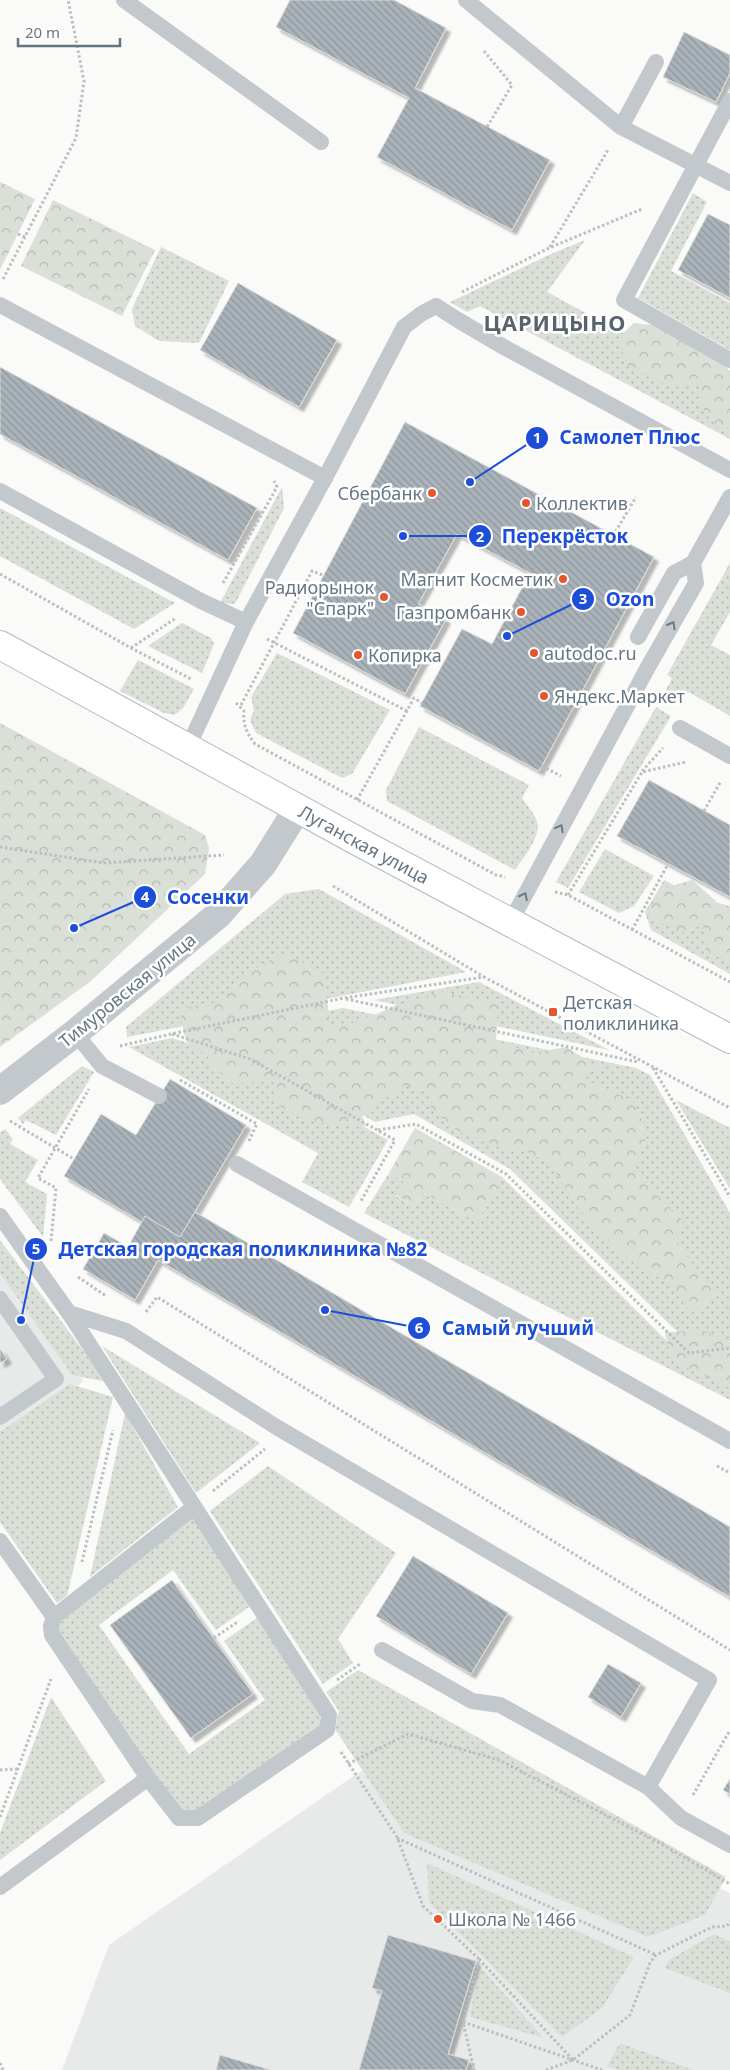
<svg xmlns="http://www.w3.org/2000/svg" width="730" height="2070" viewBox="0 0 730 2070" font-family="'Noto Sans',sans-serif">
<style>
.built{fill:#e8e9e9}
.grass{fill:url(#grass-dots)}
.forest{fill:url(#forest-crowns)}
.building{fill:url(#building-back-hatch);stroke:#dcdcda;filter:url(#shadow)}
.lines{fill:none;stroke-linecap:round;stroke-linejoin:round}
.secondary-casing{stroke:#b3babf;stroke-width:30}
.path{stroke:#bbbfc2;stroke-width:3;stroke-dasharray:2.5 2.5;stroke-linecap:butt}
.lane{stroke:#c3c8cc;stroke-width:16}
.street{stroke:#c3c8cc;stroke-width:28}
.secondary{stroke:#fff;stroke-width:28}
.oneway{stroke:#6a7a87}
.poi-dot{fill:#e4572e;stroke:#fff;stroke-width:2}
.labels{text-anchor:middle;dominant-baseline:central;stroke-width:5;stroke-linejoin:round;paint-order:stroke}
.poi-label{font-size:18px;fill:#657683;stroke:#fff;text-anchor:start}
.street-label{font-size:18px;fill:#657683;stroke:#fff}
.district-label{font-size:22px;font-weight:bold;letter-spacing:1px;fill:#57646e;stroke:#fff}
.leader{fill:none;stroke:#1d4ed8;stroke-width:2}
.callout-dot{fill:#1d4ed8;stroke:#fff;stroke-width:2}
.mark-label{font-size:15px;text-anchor:middle;font-weight:bold;fill:#fff}
.callout-label{font-size:19px;text-anchor:middle;font-weight:bold;fill:#1d4ed8;stroke:#fff;stroke-width:5;stroke-linejoin:round;paint-order:stroke}
</style>
<defs>
<pattern id="grass-dots" width="8" height="8" patternUnits="userSpaceOnUse" patternTransform="scale(1.25)"><rect width="8" height="8" fill="#dadfd7"/><path d="M2 2h.1M6 6h.1" fill="none" stroke="#b4b9b4" stroke-width="1.8" stroke-linecap="round"/></pattern>
<pattern id="forest-crowns" width="20" height="18" patternUnits="userSpaceOnUse" patternTransform="scale(1.25)"><rect width="20" height="18" fill="#dadfd7"/><path d="M2 6a3 3 0 1 1 6 0M12 15a3 3 0 1 1 6 0" fill="none" stroke="#b4b9b4"/></pattern>
<pattern id="building-back-hatch" width="6" height="6" patternUnits="userSpaceOnUse" patternTransform="scale(1.25)"><rect width="6" height="6" fill="#aab3b9"/><path d="M-1 5l2 2M0 0l6 6M5-1l2 2" fill="none" stroke="#8e969c"/></pattern>
<filter id="shadow"><feDropShadow dx="4.5" dy="4.5" stdDeviation="1" flood-color="#0004"/></filter>
</defs>
<rect width="100%" height="100%" fill="#fafaf8"/>
<g class="built">
<path d="M0 1260 84 1381 0 1440Z"/>
<path d="M408 1744 730 1893V2070H62L109 1945 355 1775Z"/>
</g>
<g class="grass">
<path d="M693 193 707 202 671 271 730 303V350L638 298Z"/>
<path d="M585 240 547 292 730 391V439L480 306 467 312 450 302 551 254Z"/>
<path d="M161 247 229 281 199 343 159 341 135 326 132 309Z"/>
<path d="M282 487 284 508 235 604 220 603Z"/>
<path d="M0 508 175 603 134 629 0 556Z"/>
<path d="M730 563V612L711 645 730 655V716L689 692 682 699 666 690 672 678 667 675Z"/>
<path d="M182 623 211 638 214 644 202 673 148 646Z"/>
<path d="M277 653 390 710 352 774 342 778 256 733 250 720 254 710 251 697Z"/>
<path d="M138 660 194 689 183 708 175 715 164 713 120 691Z"/>
<path d="M656 707 671 716 568 888 556 882Z"/>
<path d="M419 727 529 785 522 798C527 805 534 813 537 821 541 838 524 857 515 870L387 801 386 790Z"/>
<path d="M605 849 654 876 634 906 619 913 579 892Z"/>
<path d="M664 880 730 915V974L651 930 645 912Z"/>
<path d="M319 889 466 972 127 1037 126 1027 285 894Z"/>
<path d="M479 982 609 1050 374 1000Z"/>
<path d="M343 1008 636 1068 650 1075 730 1213V1341L692 1346 510 1169 414 1114 375 1122 255 1053 199 1035Z"/>
<path d="M172 1038 249 1063 388 1140 349 1207 302 1182 318 1153 129 1047Z"/>
<path d="M82 1066 94 1072 56 1135 26 1120 23 1124 18 1118Z"/>
<path d="M676 1100 730 1128V1189Z"/>
<path d="M5 1129 13 1139 10 1144 38 1160 25 1182 47 1194 43 1237 0 1179V1133Z"/>
<path d="M389 1173 404 1181 396 1196 414 1206 423 1192 477 1222 502 1177 685 1359 730 1353V1400L364 1213Z"/>
<path d="M0 1240 107 1382 72 1375 0 1273Z"/>
<path d="M102 1346 260 1443 196 1493Z"/>
<path d="M70 1384 113 1397 67 1596 57 1603 0 1522V1432Z"/>
<path d="M125 1413 178 1507 90 1577Z"/>
<path d="M268 1466 396 1553 338 1639 353 1663 323 1684 210 1511Z"/>
<path d="M192 1516 252 1605 216 1630 173 1570 99 1625 189 1754 265 1700 224 1641 258 1617 320 1713V1728L197 1812 180 1813 59 1634V1623Z"/>
<path d="M358 1670 726 1877 705 1915 648 1937 404 1833 335 1729 339 1711 326 1692Z"/>
<path d="M51 1697 106 1781 0 1860V1833Z"/>
<path d="M427 1863 634 1957 602 2008 562 2037 429 1902Z"/>
<path d="M714 1934 730 1941V1993L665 1968 669 1960Z"/>
<path d="M479 1966 544 2038 470 2017Z"/>
<path d="M620 2043 693 2070H619L607 2066Z"/>
</g>
<g class="forest">
<path d="M0 182 35 199 0 270Z"/>
<path d="M53 200 155 250 122 316 21 266Z"/>
<path d="M634 323 688 329 730 371V427L719 430 699 403 702 382 668 386 625 364 619 337Z"/>
<path d="M0 723 205 835 209 848 205 874 91 981 0 1047Z"/>
<path d="M692 880 718 903 730 906V962L706 952 703 925 681 933 646 915 662 889Z"/>
<path d="M284 953 325 974 330 1028 360 1021 395 1006 441 992 498 1003 496 1041 534 1053 566 1047 600 1068 584 1079 633 1101 648 1133 633 1171 683 1221 677 1243 717 1296 691 1313 670 1284 628 1259 603 1236 578 1208 551 1165 522 1149H504L458 1131 430 1109 434 1095 404 1085 362 1116 366 1126 333 1125 304 1119 273 1103 275 1082 232 1083 216 1069 207 1056 186 1041 179 1009 213 1003 250 971Z"/>
<path d="M415 1128 502 1177 477 1222 423 1192 414 1206 396 1195 404 1181 389 1173Z"/>
<path d="M704 1331 730 1342V1388L671 1360 665 1332Z"/>
</g>
<g class="building">
<path d="M290 0H394L446 28 415 88 550 160 512 230 377 157 409 98 276 27Z"/>
<path d="M684 32 730 55V73L716 102 663 77Z"/>
<path d="M708 214 730 225V298L678 270Z"/>
<path d="M238 283 337 340 299 407 200 350Z"/>
<path d="M0 367 257 508 228 560 0 434Z"/>
<path d="M405 422 654 557 539 771 420 706 462 629 492 644 530 573 457 534 418 604 446 619 405 694 293 633Z"/>
<path d="M649 780 730 825V897L617 836Z"/>
<path d="M170 1079 246 1125 180 1237 145 1216 142 1222 64 1176 101 1114 136 1135Z"/>
<path d="M195 1212 730 1527V1597L158 1260 135 1300 83 1269 104 1233 128 1247 145 1216 180 1237Z"/>
<path d="M0 1349 7 1359 0 1363Z"/>
<path d="M413 1556 508 1613 471 1674 376 1616Z"/>
<path d="M172 1580 253 1694 191 1738 110 1625Z"/>
<path d="M608 1664 641 1683 621 1717 588 1697Z"/>
<path d="M730 1779V1794L723 1790Z"/>
<path d="M388 1935 476 1961 448 2054 469 2060 466 2070H359L382 1991 372 1988Z"/>
<path d="M220 2055 271 2070H216Z"/>
</g>
<g class="lines">
<g class="secondary-casing">
<g id="secondary">
<path id="s1" d="M0 645 361 843 730 1039"/>
</g>
</g>
<g class="path">
<path d="M484 51 512 85 487 127"/>
<path d="M18 234 25 237"/>
<path d="M550 247 608 150"/>
<path d="M3 279 76 138 84 81 68 0"/>
<path d="M462 292 549 248 642 209"/>
<path d="M613 536 636 497"/>
<path d="M0 574 131 648 191 679"/>
<path d="M223 583 277 487 274 481"/>
<path d="M267 639 407 711"/>
<path d="M131 648 176 618"/>
<path d="M662 696 674 703"/>
<path d="M236 703 244 711C243 725 246 732 255 744L496 875 505 877"/>
<path d="M241 705 312 571 325 576"/>
<path d="M542 766 561 776"/>
<path d="M642 771 663 748"/>
<path d="M357 800 414 698 422 703"/>
<path d="M704 811 721 781"/>
<path d="M0 847 104 863 224 855"/>
<path d="M333 886 484 977"/>
<path d="M555 892 568 895 730 982"/>
<path d="M568 895 642 772 686 762"/>
<path d="M632 930 668 864"/>
<path d="M346 999 638 1062"/>
<path d="M172 1034 250 1059 395 1140 360 1203"/>
<path d="M120 1046 171 1034 344 998 484 977 730 1108"/>
<path d="M653 1068 730 1197"/>
<path d="M180 1080 257 1124 249 1141"/>
<path d="M10 1121 74 1159"/>
<path d="M378 1130 416 1124 506 1174 689 1353 730 1348"/>
<path d="M51 1241 56 1188 38 1178 89 1089"/>
<path d="M78 1277 106 1296"/>
<path d="M146 1312 157 1297 730 1650"/>
<path d="M717 1466 730 1473"/>
<path d="M213 1491 265 1449"/>
<path d="M82 1562 113 1430"/>
<path d="M214 1638 239 1621"/>
<path d="M337 1680 360 1664"/>
<path d="M341 1752 397 1837 423 1906 479 1959 463 2022 474 2070"/>
<path d="M348 1764 408 1734 499 1760 658 1842 730 1884"/>
<path d="M0 1770 18 1769"/>
<path d="M693 1795 730 1730"/>
<path d="M0 1817 51 1679"/>
<path d="M397 1838 656 1955"/>
<path d="M479 1959 573 2060"/>
<path d="M463 2022 602 2070"/>
<path d="M0 2063 3 2070"/>
<path d="M546 2070 573 2060 630 2015 650 1963 656 1955 712 1927 727 1926 730 1921"/>
</g>
<g class="lane">
<path d="M124 0 321 142"/>
<path d="M466 0 621 127 730 183"/>
<path d="M730 101 624 300 730 360"/>
<path d="M621 127 656 62"/>
<path d="M0 305 325 478"/>
<path d="M0 491 201 601 246 622"/>
<path d="M638 637 674 573 693 563 730 497"/>
<path d="M680 728 730 756"/>
<path d="M188 747 246 622 325 478 404 327 421 314 436 306 458 320 502 346 730 470"/>
<path d="M511 921 648 667 696 583 693 563"/>
<path d="M75 1033 102 1066 159 1096"/>
<path d="M237 1164 730 1441"/>
<path d="M0 1216 69 1313 126 1331 278 1428 709 1680 648 1787 681 1818 730 1845"/>
<path d="M0 1299 56 1379 0 1417"/>
<path d="M69 1313 329 1715 327 1730 198 1818H179L148 1778 52 1635 51 1626 54 1617 194 1507"/>
<path d="M0 1541 54 1617"/>
<path d="M382 1650 472 1701 500 1705 648 1787"/>
<path d="M0 1887 148 1778"/>
</g>
<path class="street" d="M0 1091 75 1033 218 915 263 864 298 808"/>
<use href="#secondary" class="secondary"/>
</g>
<defs><path id="oneway-chevron" d="M-2-3.5L2.5 0L-2 3.5" fill="none" stroke-width="1.6" stroke-linecap="round" stroke-linejoin="round" transform="scale(1.25)"/></defs>
<g class="oneway">
<use href="#oneway-chevron" transform="translate(672 625) rotate(-60)"/>
<use href="#oneway-chevron" transform="translate(560 828) rotate(-61)"/>
<use href="#oneway-chevron" transform="translate(524 896) rotate(-63)"/>
</g>
<g class="poi-dot">
<circle cx="432" cy="493" r="5"/>
<circle cx="526" cy="503" r="5"/>
<circle cx="563" cy="579" r="5"/>
<circle cx="384" cy="597" r="5"/>
<circle cx="521" cy="612" r="5"/>
<circle cx="534" cy="653" r="5"/>
<circle cx="358" cy="655" r="5"/>
<circle cx="544" cy="696" r="5"/>
<rect x="548" y="1007" width="10" height="10" rx="2.5"/>
<circle cx="438" cy="1919" r="5"/>
</g>
<g class="labels">
<g class="poi-label">
<text x="422" y="493" text-anchor="end">Сбербанк</text>
<text x="536" y="503">Коллектив</text>
<text x="553" y="579" text-anchor="end">Магнит Косметик</text>
<text x="374" y="587" text-anchor="end">Радиорынок<tspan x="374" dy="21">"Спарк"</tspan></text>
<text x="511" y="612" text-anchor="end">Газпромбанк</text>
<text x="544" y="653">autodoc.ru</text>
<text x="368" y="655">Копирка</text>
<text x="554" y="696">Яндекс.Маркет</text>
<text x="563" y="1002">Детская<tspan x="563" dy="21">поликлиника</tspan></text>
<text x="448" y="1919">Школа № 1466</text>
</g>
<g class="street-label">
<text stroke="none"><textPath href="#s1" startOffset="415">Луганская улица</textPath></text>
<text transform="translate(127 990) rotate(-39)">Тимуровская улица</text>
</g>
<g class="district-label">
<text x="555" y="322">ЦАРИЦЫНО</text>
</g>
</g>
<path class="leader" d="M470 482L537 438M403 536L480 536M507 636L583 599M74 928L145 897M21 1320L36 1249M325 1310L419 1328"/>
<g class="callout-dot">
<circle cx="470" cy="482" r="5"/>
<circle cx="403" cy="536" r="5"/>
<circle cx="507" cy="636" r="5"/>
<circle cx="74" cy="928" r="5"/>
<circle cx="21" cy="1320" r="5"/>
<circle cx="325" cy="1310" r="5"/>
<circle cx="537" cy="438" r="12"/>
<circle cx="480" cy="536" r="12"/>
<circle cx="583" cy="599" r="12"/>
<circle cx="145" cy="897" r="12"/>
<circle cx="36" cy="1249" r="12"/>
<circle cx="419" cy="1328" r="12"/>
</g>
<g class="mark-label">
<text x="537" y="443">1</text>
<text x="480" y="542">2</text>
<text x="583" y="604">3</text>
<text x="145" y="902">4</text>
<text x="36" y="1254">5</text>
<text x="419" y="1333">6</text>
</g>
<g class="callout-label">
<text x="630" y="444">Самолет Плюс</text>
<text x="565" y="543">Перекрёсток</text>
<text x="630" y="606">Ozon</text>
<text x="208" y="904">Сосенки</text>
<text x="243" y="1256">Детская городская поликлиника №82</text>
<text x="518" y="1335">Самый лучший</text>
</g>
<path d="M18 38v8h102v-8" fill="none" stroke="#657683" stroke-width="2.5"/>
<text x="25" y="38" font-size="15" fill="#657683" stroke="#ffffff" stroke-width="4" paint-order="stroke">20 m</text>
</svg>
